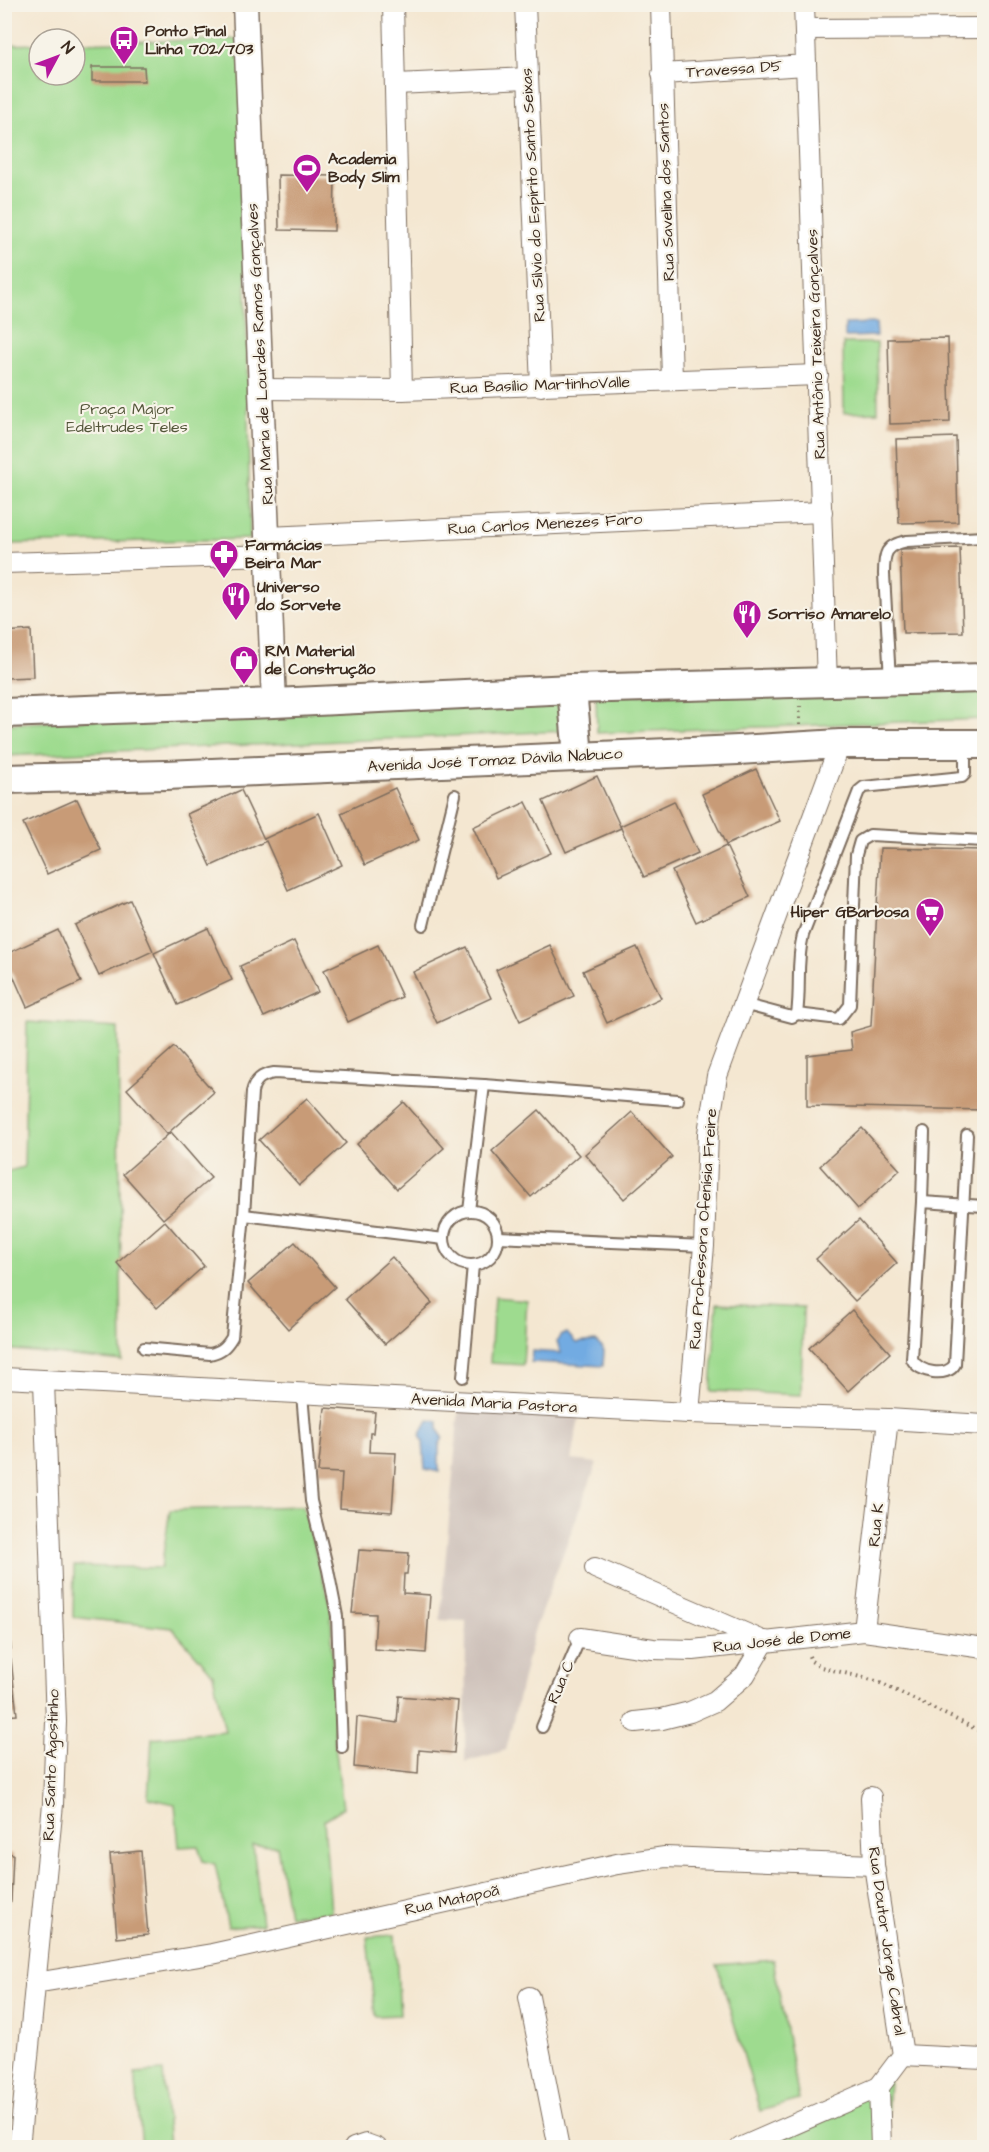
<svg xmlns="http://www.w3.org/2000/svg" width="989" height="2152" viewBox="0 0 989 2152" font-family="'Architects Daughter',sans-serif">
<style>
.industrial{fill:#cec1ba}
.green{fill:#9edb8f;stroke:#6c8256;stroke-width:1.5}
.water{fill:#72abe2;stroke:#566a80;stroke-width:1.5}
.building{fill:#c89b77}
.lines{fill:none;stroke-linecap:round;stroke-linejoin:round}
.service-casing{stroke:#7c6c5d;stroke-width:14}
.minor-casing{stroke:#7c6c5d;stroke-width:22}
.tertiary-casing{stroke:#7c6c5d;stroke-width:27}
.secondary-casing{stroke:#7c6c5d;stroke-width:32}
.path{stroke:#7c6c5d;stroke-width:4;stroke-dasharray:1.5 4.5;stroke-linecap:butt}
.service{stroke:#fff;stroke-width:10}
.minor{stroke:#fff;stroke-width:20}
.tertiary{stroke:#fff;stroke-width:24}
.secondary{stroke:#fff;stroke-width:28}
.labels{text-anchor:middle;dominant-baseline:central;stroke-width:4.5;stroke-linejoin:round;paint-order:stroke}
.poi-label{font-size:16px;font-weight:bold;fill:#3b2a1e;stroke:#f7f3e8;text-anchor:start}
.street-label{font-size:16px;fill:#3b2a1e;stroke:#f7f3e8}
.park-label{font-size:16px;fill:#54563a;stroke:#f7f3e8}
</style>
<rect width="100%" height="100%" fill="#f7f3e8"/>
<filter id="ink" filterUnits="userSpaceOnUse"><feTurbulence type="fractalNoise" baseFrequency=".0167" numOctaves="2"/><feDisplacementMap in="SourceGraphic" scale="12" xChannelSelector="R" yChannelSelector="G"/><feConvolveMatrix kernelMatrix="1 2 1 2 8 2 1 2 1" color-interpolation-filters="sRGB"/></filter>
<filter id="wash" filterUnits="userSpaceOnUse"><feTurbulence type="fractalNoise" baseFrequency=".008" numOctaves="4" result="noise"/><feDisplacementMap in="SourceGraphic" scale="24" xChannelSelector="R" yChannelSelector="G"/><feGaussianBlur stdDeviation="1.35" result="paint"/><feColorMatrix in="noise" values="0 0 0 0 0 0 0 0 0 0 0 0 0 0 0 0 0 1.4 0 .05"/><feComposite in="paint" operator="in"/></filter>
<g filter="url(#wash)">
<rect width="100%" height="100%" fill="#f4e7d1"/>
<path class="industrial" d="M459 1408 579 1418 571 1460 597 1463 534 1631 506 1750 465 1762 466 1621 440 1620Z"/>
<g class="green">
<path d="M242 39 250 539 5 544 4 45 39 44V75H75V43Z"/>
<path d="M843 343H877L878 412 844 413Z"/>
<path d="M984 684V719L597 733 596 696Z"/>
<path d="M562 696 566 731 5 756V724Z"/>
<path d="M27 1022 118 1028 122 1361 5 1349V1172L24 1167Z"/>
<path d="M494 1297 527 1300 523 1365 490 1363Z"/>
<path d="M717 1304 803 1308 801 1395 711 1391Z"/>
<path d="M303 1506 331 1608 335 1744 343 1808 324 1820 331 1912 289 1916 277 1846 253 1845 262 1924 228 1927 215 1864 203 1861 198 1846 179 1847 175 1804 148 1798 152 1738 225 1731 213 1674 172 1628 73 1617 74 1566 161 1568 170 1510Z"/>
<path d="M395 1935 400 2015 375 2016 367 1937Z"/>
<path d="M773 1960 799 2100 760 2111 717 1965Z"/>
<path d="M163 2071 169 2147H142L135 2073Z"/>
<path d="M889 2077 886 2147H733Z"/>
</g>
<g class="water">
<path d="M876 323 877 336 845 337V324Z"/>
<path d="M567 1333 576 1343 596 1341 604 1351 603 1366 531 1362 532 1351 561 1353 557 1341 560 1336Z"/>
<path d="M428 1420 438 1421V1430L443 1437 439 1446V1472L425 1469 423 1442 420 1435Z"/>
</g>
<g id="blocks">
<g class="building">
<path d="M92 67H144L145 81H92Z"/>
<path d="M278 175 335 176 334 231 279 230Z"/>
<path d="M948 338 950 422 890 424 888 339Z"/>
<path d="M956 437 958 522 899 523 896 439Z"/>
<path d="M960 548 963 632 903 633 900 549Z"/>
<path d="M31 630 33 677 7 678 4 632Z"/>
<path d="M756 769 780 821 726 845 702 794Z"/>
<path d="M597 776 621 828 566 852 543 801Z"/>
<path d="M395 788 419 840 365 865 341 813Z"/>
<path d="M241 790 264 839 319 813 342 865 288 890 266 841 211 866 187 814Z"/>
<path d="M77 799 101 850 47 874 23 823Z"/>
<path d="M674 801 698 853 644 877 620 826Z"/>
<path d="M526 802 551 853 496 878 473 827Z"/>
<path d="M726 846 750 897 696 922 672 871Z"/>
<path d="M880 848 984 850V1110L807 1106V1055L852 1050 850 1032 871 1026Z"/>
<path d="M130 900 153 951 99 976 75 925Z"/>
<path d="M208 928 232 980 178 1005 154 953Z"/>
<path d="M58 930 81 982 27 1007 4 955Z"/>
<path d="M294 941 318 992 264 1017 240 966Z"/>
<path d="M378 945 402 997 348 1022 324 970Z"/>
<path d="M550 945 574 996 520 1021 496 970Z"/>
<path d="M467 947 491 998 437 1023 413 972Z"/>
<path d="M637 947 661 998 607 1023 583 971Z"/>
<path d="M174 1047 214 1092 167 1134 127 1089Z"/>
<path d="M307 1098 346 1143 299 1185 259 1140Z"/>
<path d="M404 1102 444 1148 397 1189 357 1144Z"/>
<path d="M539 1110 579 1155 531 1197 492 1151Z"/>
<path d="M632 1112 672 1157 624 1199 585 1154Z"/>
<path d="M862 1128 900 1170 858 1209 820 1166Z"/>
<path d="M171 1132 211 1178 163 1219 123 1174Z"/>
<path d="M859 1220 897 1263 855 1301 816 1259Z"/>
<path d="M165 1221 204 1266 157 1308 117 1263Z"/>
<path d="M295 1242 335 1287 288 1329 248 1283Z"/>
<path d="M392 1257 432 1303 385 1344 345 1299Z"/>
<path d="M852 1310 890 1353 848 1391 809 1348Z"/>
<path d="M325 1408 375 1412 373 1433H370L369 1452 396 1453 392 1512 340 1508 342 1473 318 1472Z"/>
<path d="M359 1550 409 1553 407 1574H404L403 1593 430 1595 426 1653 374 1649 376 1614 352 1613Z"/>
<path d="M4 1599H6L11 1649H4Z"/>
<path d="M11 1659 17 1715 4 1716V1660Z"/>
<path d="M399 1696 458 1701 454 1753 419 1750 418 1774 354 1767 357 1717 397 1723Z"/>
<path d="M141 1851 148 1935 117 1938 110 1854Z"/>
<path d="M4 1853 13 1854 11 1901H4Z"/>
</g>
</g>
</g>
<g filter="url(#ink)">
<use href="#blocks" fill-opacity="0" stroke="#7c6c5d" stroke-width="1.5"/>
<g class="lines">
<g class="service-casing">
<g id="service">
<path d="M890 680 884 574C884 554 885 545 907 541L984 537"/>
<path d="M423 925 455 795"/>
<path d="M743 1004 792 1017 797 1014C801 986 796 963 803 935L859 791 864 787 962 777 965 774V746"/>
<path d="M797 1014 839 1019 850 1005 856 855 860 841 870 835 984 841"/>
<path d="M967 1135 955 1364C948 1378 918 1373 912 1359L922 1202 984 1206"/>
<path d="M922 1202 924 1132"/>
<path d="M469 1211 484 1085"/>
<circle cx="471" cy="1238" r="27"/>
<path d="M244 1215 444 1239"/>
<path d="M498 1237 704 1246"/>
<path d="M144 1348 210 1354C222 1351 226 1347 232 1337L244 1215 252 1092C255 1079 262 1075 274 1073L484 1085 678 1100"/>
<path d="M463 1377 473 1265"/>
<path d="M302 1394 311 1501 328 1570 337 1616 342 1747"/>
<path d="M542 1727 580 1638"/>
</g>
</g>
<g class="minor-casing">
<g id="minor">
<path d="M393 4 402 390"/>
<path d="M525 4 541 386"/>
<path d="M661 4 672 379"/>
<path d="M804 4 827 683"/>
<path d="M805 29 984 28"/>
<path d="M662 74 806 65"/>
<path d="M396 84 527 78"/>
<path d="M261 389 402 390 818 375"/>
<path d="M268 537 822 512"/>
<path d="M4 563 268 555"/>
<path d="M4 1378 689 1413 888 1419 984 1425"/>
<path d="M689 1413 704 1246 708 1133 717 1076 840 744"/>
<path d="M595 1568 763 1641"/>
<path d="M864 1631 888 1419"/>
<path d="M580 1638 653 1649 693 1650 864 1631 984 1648"/>
<path d="M635 1722 662 1719 690 1712 715 1701 745 1675 765 1641"/>
<path d="M871 1797 874 1865 903 2055 879 2087 881 2148"/>
<path d="M35 1983 212 1954 617 1864 665 1857 874 1865"/>
<path d="M529 1997 559 2148"/>
<path d="M903 2055 984 2059"/>
<path d="M19 2148 53 1804 56 1722 44 1381"/>
<path d="M354 2148 366 2144 377 2148"/>
<path d="M740 2148 879 2087"/>
</g>
</g>
<g class="tertiary-casing">
<path id="tertiary" d="M245 4 274 703"/>
</g>
<g class="secondary-casing">
<g id="secondary">
<path d="M572 689 578 756"/>
<path d="M4 713 274 703 572 689 984 678"/>
<path d="M4 779 166 775 738 750 840 744H984"/>
</g>
</g>
<g class="path">
<path d="M800 725V706"/>
<path d="M809 1656 811 1661 821 1667 876 1681 984 1733"/>
</g>
<use href="#service" class="service"/>
<use href="#minor" class="minor"/>
<use href="#tertiary" class="tertiary"/>
<use href="#secondary" class="secondary"/>
</g>
</g>
<defs>
<g id="bus-pin" transform="scale(1.5)"><path d="M0 17L-7.5 6A9.5 9.5 0 1 1 7.5 6Z" fill="#b5179e" stroke="#f7f3e8"/><path d="M-5-6H5V4H4V6H2V4H-2V6H-4V4H-5ZM-3.5-4V0h7V-4ZM-3.5 1.2v1.5H-2V1.2ZM2 1.2v1.5H3.5V1.2Z" fill="#fff"/></g>
<g id="stadium-pin" transform="scale(1.5)"><path d="M0 17L-7.5 6A9.5 9.5 0 1 1 7.5 6Z" fill="#b5179e" stroke="#f7f3e8"/><path d="M0-5a6.5 5 0 1 0 0 10a6.5 5 0 1 0 0-10ZM-3.5-1.8h7v3.6h-7Z" fill="#fff"/></g>
<g id="pharmacy-pin" transform="scale(1.5)"><path d="M0 17L-7.5 6A9.5 9.5 0 1 1 7.5 6Z" fill="#b5179e" stroke="#f7f3e8"/><path d="M-2-6h4v4h4v4h-4v4h-4v-4h-4v-4h4Z" fill="#fff"/></g>
<g id="restaurant-pin" transform="scale(1.5)"><path d="M0 17L-7.5 6A9.5 9.5 0 1 1 7.5 6Z" fill="#b5179e" stroke="#f7f3e8"/><path d="M-5-6h1v4h1v-4h1v4h1v-4h1v5L-1.5 .5V6h-2V.5L-5-1ZM5-6V6H3V1.5H1.5Q1.5-4 5-6Z" fill="#fff"/></g>
<g id="shop-pin" transform="scale(1.5)"><path d="M0 17L-7.5 6A9.5 9.5 0 1 1 7.5 6Z" fill="#b5179e" stroke="#f7f3e8"/><path d="M-5-2.5h2.3a2.7 3.5 0 0 1 5.4 0H5L5.5 6h-11ZM-1.5-2.5h3a1.5 2.3 0 0 0-3 0Z" fill="#fff"/></g>
<g id="supermarket-pin" transform="scale(1.5)"><path d="M0 17L-7.5 6A9.5 9.5 0 1 1 7.5 6Z" fill="#b5179e" stroke="#f7f3e8"/><path d="M-6-5.5h2.5l.6 2H6L4.5 2H-2.5L-4.4-4H-6ZM-1.5 3.2a1.3 1.3 0 1 0 .1 0ZM3 3.2a1.3 1.3 0 1 0 .1 0Z" fill="#fff"/></g>
</defs>
<g fill-rule="evenodd">
<use href="#bus-pin" x="124" y="40"/>
<use href="#stadium-pin" x="307" y="168"/>
<use href="#pharmacy-pin" x="224" y="554"/>
<use href="#restaurant-pin" x="236" y="596"/>
<use href="#restaurant-pin" x="747" y="614"/>
<use href="#shop-pin" x="244" y="660"/>
<use href="#supermarket-pin" x="930" y="912"/>
</g>
<g class="labels">
<g class="poi-label">
<text x="145" y="31">Ponto Final<tspan x="145" dy="18">Linha 702/703</tspan></text>
<text x="328" y="159">Academia<tspan x="328" dy="18">Body Slim</tspan></text>
<text x="245" y="545">Farmácias<tspan x="245" dy="18">Beira Mar</tspan></text>
<text x="257" y="587">Universo<tspan x="257" dy="18">do Sorvete</tspan></text>
<text x="768" y="614">Sorriso Amarelo</text>
<text x="265" y="651">RM Material<tspan x="265" dy="18">de Construção</tspan></text>
<text x="909" y="912" text-anchor="end">Hiper GBarbosa</text>
</g>
<g class="street-label">
<text transform="translate(734 69) rotate(-4)">Travessa D5</text>
<text transform="translate(666 192) rotate(-92)">Rua Savelina dos Santos</text>
<text transform="translate(533 195) rotate(-93)">Rua Sílvio do Espírito Santo Seixas</text>
<text transform="translate(816 344) rotate(-92)">Rua Antônio Teixeira Gonçalves</text>
<text transform="translate(260 354) rotate(-93)">Rua Maria de Lourdes Ramos Gonçalves</text>
<text transform="translate(540 385) rotate(-2)">Rua Basílio MartinhoValle</text>
<text transform="translate(545 524) rotate(-3)">Rua Carlos Menezes Faro</text>
<text transform="translate(495 760) rotate(-3)">Avenida José Tomaz Dávila Nabuco</text>
<text transform="translate(703 1229) rotate(-86)">Rua Professora Ofenísia Freire</text>
<text transform="translate(494 1403) rotate(3)">Avenida Maria Pastora</text>
<text transform="translate(876 1525) rotate(-84)">Rua K</text>
<text transform="translate(782 1640) rotate(-6)">Rua José de Dome</text>
<text transform="translate(561 1682) rotate(-67)">Rua C</text>
<text transform="translate(51 1765) rotate(-88)">Rua Santo Agostinho</text>
<text transform="translate(452 1900) rotate(-12)">Rua Matapoã</text>
<text transform="translate(887 1941) rotate(82)">Rua Doutor Jorge Cabral</text>
</g>
<g class="park-label">
<text x="127" y="409">Praça Major<tspan x="127" dy="18">Edeltrudes Teles</tspan></text>
</g>
</g>
<rect width="989" height="2152" fill="none" stroke="#f7f3e8" stroke-width="24"/>
<g transform="translate(57 57) rotate(49)"><circle r="28" fill="#f7f3e8" stroke="#aca397" stroke-width="1.5"/>
<path d="M0-4.5L10 22L0 15L-10 22Z" fill="#b5179e"/>
<text y="-9" font-size="16" font-weight="bold" text-anchor="middle" fill="#3b2a1e">N</text>
</g>
</svg>
